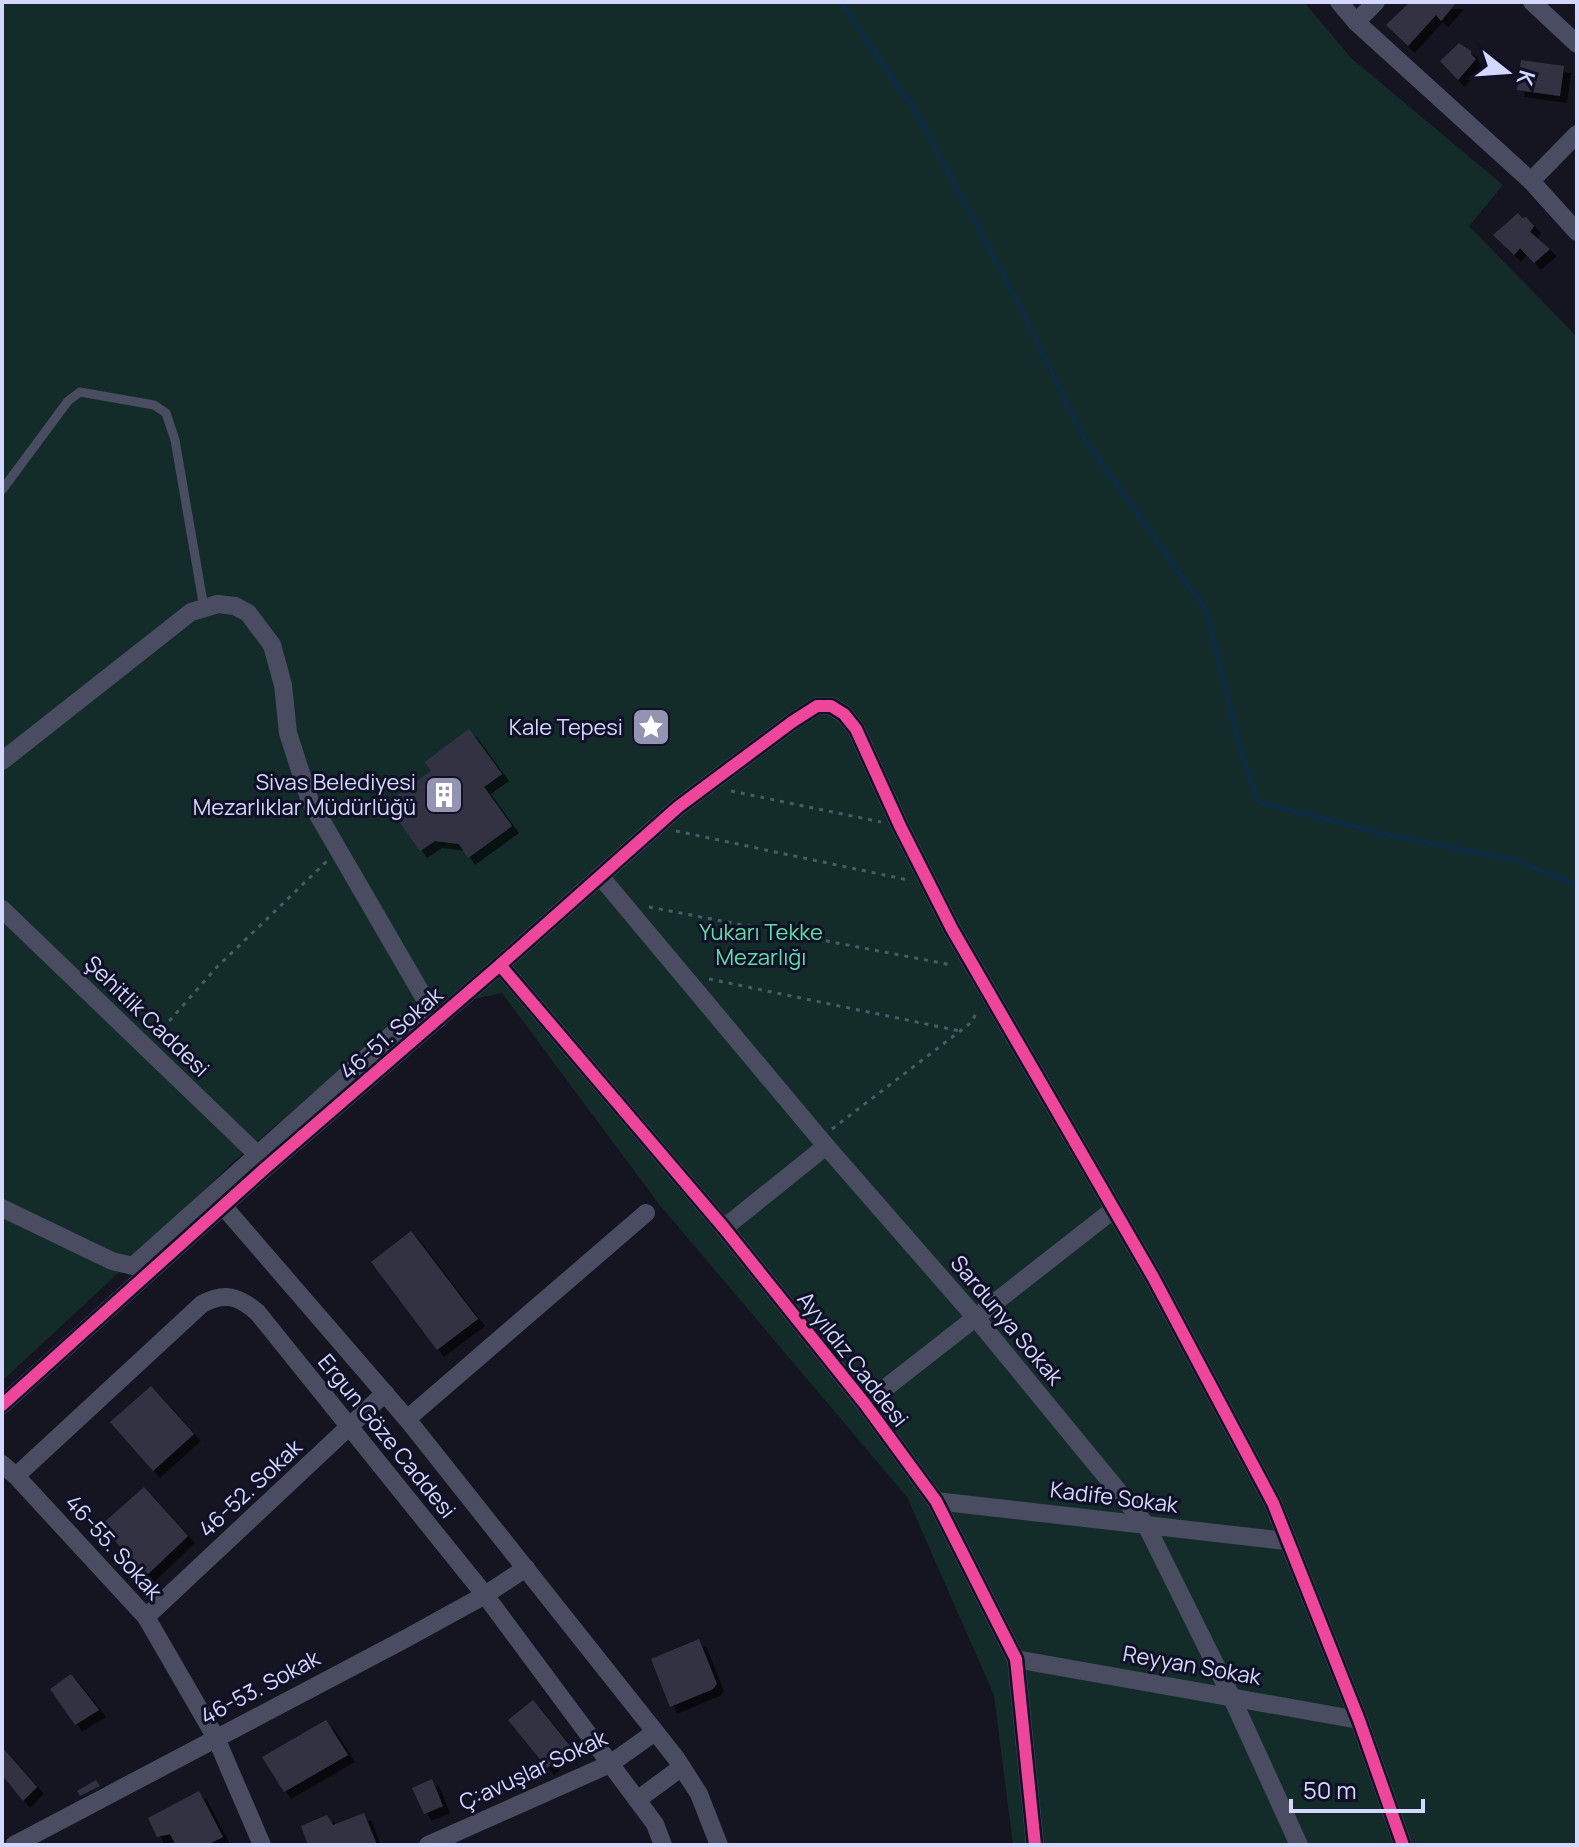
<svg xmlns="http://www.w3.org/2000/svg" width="1579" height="1847" viewBox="0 0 1579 1847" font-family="Manrope,sans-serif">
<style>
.green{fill:#132c29}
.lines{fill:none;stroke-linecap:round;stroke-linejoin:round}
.stream{stroke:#0e2b44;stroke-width:5}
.building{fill:#333343;filter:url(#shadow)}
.path{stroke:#495b64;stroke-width:3;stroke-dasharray:4 6;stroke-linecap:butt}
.lane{stroke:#4a4d61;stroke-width:9}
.street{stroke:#4a4d61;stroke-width:18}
.cycleway-casing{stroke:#101026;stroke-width:17}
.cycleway{stroke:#ed469a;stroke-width:12}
.labels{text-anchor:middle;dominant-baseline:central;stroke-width:6;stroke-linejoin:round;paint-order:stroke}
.poi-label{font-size:22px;fill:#d5d8fe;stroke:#101026;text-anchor:end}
.park-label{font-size:22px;fill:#62dea8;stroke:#101026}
.street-label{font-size:22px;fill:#d5d8fe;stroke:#101026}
</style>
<defs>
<filter id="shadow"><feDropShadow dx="7" dy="7" stdDeviation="0" flood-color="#0009"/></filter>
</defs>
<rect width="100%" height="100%" fill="#151521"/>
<path class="green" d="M2 2H1304L1351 58 1503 185 1469 226 1577 337V1845H1013L994 1695 907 1497 659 1204 502 993 405 1014 232 1163 129 1263 2 1381Z"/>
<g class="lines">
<path class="stream" d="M841 2 917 114 1018 302 1084 438 1206 610 1240 748 1258 802 1388 835 1515 860 1577 885"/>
</g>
<g class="building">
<path d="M1410 2H1457L1441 21 1436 15 1408 46 1386 25Z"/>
<path d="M1459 43 1471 51V54L1476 59 1458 80 1440 61Z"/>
<path d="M1521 60 1564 66 1560 96 1517 90Z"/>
<path d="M1518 213 1522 218 1526 217 1534 226 1530 232 1550 249 1534 263 1520 248 1514 255 1493 235Z"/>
<path d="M469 729 502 774 484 787 512 826 468 858 459 844 435 841 420 851 386 803 431 771 425 762Z"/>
<path d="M411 1231 478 1319 437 1350 371 1262Z"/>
<path d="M151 1386 194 1434 153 1471 110 1422Z"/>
<path d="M144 1487 188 1536 146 1576 101 1525Z"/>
<path d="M699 1639 717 1684 713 1689 670 1707 651 1659Z"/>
<path d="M71 1674 99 1710 75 1725 50 1689Z"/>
<path d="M533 1700 571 1747 547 1768 508 1720Z"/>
<path d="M326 1720 348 1755 284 1792 262 1757Z"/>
<path d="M2 1747 37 1787 23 1801 2 1775Z"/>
<path d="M432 1779 443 1806 424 1814 412 1788Z"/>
<path d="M96 1780 100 1786 80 1796 77 1791Z"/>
<path d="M199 1791 223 1837 207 1845H176L170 1834 157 1837 148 1818Z"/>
<path d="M364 1813 377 1845H308L301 1826 327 1815 333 1825Z"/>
</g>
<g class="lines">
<g class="path">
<path d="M731 791 881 822"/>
<path d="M676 831 908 880"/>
<path d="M649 907 952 965"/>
<path d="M709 979 960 1031"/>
<path d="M156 1036 217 967 327 861"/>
<path d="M832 1129 972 1022 977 1011"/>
</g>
<path class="lane" d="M2 490 68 401 80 392 154 405 166 413 175 440 204 608"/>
<g class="street">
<path d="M1339 2 1356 22 1531 181 1577 232"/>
<path d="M1532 2 1577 44"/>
<path d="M1356 22 1376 2"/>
<path d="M1531 181 1577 134"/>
<path d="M2 761 191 612 218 604 235 606 248 613 272 645 283 685 288 733 310 801 437 1020"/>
<path d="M600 876 826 1146 976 1318 1146 1525 1231 1696 1299 1845"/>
<path d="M2 909 259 1156"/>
<path d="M500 965 724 1228 865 1404 936 1501 1016 1659 1035 1845"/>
<path d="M224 1207 407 1419 676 1758 699 1794 719 1845"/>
<path d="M2 1208 112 1261 133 1266 405 1023 413 1019 437 1020"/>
<path d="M724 1228 826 1146"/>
<path d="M865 1404 1113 1210"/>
<path d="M2 1405 263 1170 500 965 678 807 792 722 817 706H831L844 714 856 729 900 826 952 929 1153 1277 1273 1503 1359 1720 1403 1845"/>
<path d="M407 1419 646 1213"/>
<path d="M2 1464 16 1476 146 1617 216 1738 262 1845"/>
<path d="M16 1476 202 1304C225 1292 238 1296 257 1312L485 1595 655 1824 663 1845"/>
<path d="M936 1501 1286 1541"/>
<path d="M146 1617 385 1393"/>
<path d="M1016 1659 1359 1720"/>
<path d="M637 1800 682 1767"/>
<path d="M14 1845 405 1639 485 1595 526 1568"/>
<path d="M428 1845 610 1764 655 1732"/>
</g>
<g class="cycleway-casing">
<g id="cycleway">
<path d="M500 965 724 1228 865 1404 936 1501 1016 1659 1035 1845"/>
<path d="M2 1405 263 1170 500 965 678 807 792 722 817 706H831L844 714 856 729 900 826 952 929 1153 1277 1273 1503 1359 1720 1403 1845"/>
</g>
</g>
<use href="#cycleway" class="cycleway"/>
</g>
<defs>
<g id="sight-square" transform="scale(2)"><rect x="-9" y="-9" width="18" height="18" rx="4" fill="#9294b1" stroke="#101026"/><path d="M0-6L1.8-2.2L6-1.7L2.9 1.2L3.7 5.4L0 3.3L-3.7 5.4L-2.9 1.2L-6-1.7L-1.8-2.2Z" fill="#fff"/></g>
<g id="building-square" transform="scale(2)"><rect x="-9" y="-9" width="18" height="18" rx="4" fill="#9294b1" stroke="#101026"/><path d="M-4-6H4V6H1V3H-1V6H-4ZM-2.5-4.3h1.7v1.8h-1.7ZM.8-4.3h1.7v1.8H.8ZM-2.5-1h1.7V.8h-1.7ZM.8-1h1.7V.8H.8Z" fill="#fff"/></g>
</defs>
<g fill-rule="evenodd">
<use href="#sight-square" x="651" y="727"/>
<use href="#building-square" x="444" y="795"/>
</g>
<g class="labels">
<g class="poi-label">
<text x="623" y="727">Kale Tepesi</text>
<text x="416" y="782">Sivas Belediyesi<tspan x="416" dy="25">Mezarlıklar Müdürlüğü</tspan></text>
</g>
<g class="park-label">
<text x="761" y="932">Yukarı Tekke<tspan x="761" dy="25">Mezarlığı</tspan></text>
</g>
<g class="street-label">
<text transform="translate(147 1016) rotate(44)">Şehitlik Caddesi</text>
<text transform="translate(391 1033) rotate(-41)">46-51. Sokak</text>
<text transform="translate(1007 1320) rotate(50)">Sardunya Sokak</text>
<text transform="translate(853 1359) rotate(52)">Ayyıldız Caddesi</text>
<text transform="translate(387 1436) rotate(51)">Ergun Göze Caddesi</text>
<text transform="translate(250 1488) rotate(-43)">46-52. Sokak</text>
<text transform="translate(1114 1497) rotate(7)">Kadife Sokak</text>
<text transform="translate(114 1547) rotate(48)">46-55. Sokak</text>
<text transform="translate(1192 1665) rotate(10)">Reyyan Sokak</text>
<text transform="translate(260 1687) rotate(-28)">46-53. Sokak</text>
<text transform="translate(533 1770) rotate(-25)">Ç:avuşlar Sokak</text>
</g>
</g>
<rect width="1579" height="1847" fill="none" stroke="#d5d8fe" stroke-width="8"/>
<g transform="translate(1507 72) rotate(107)" stroke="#101026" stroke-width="6" paint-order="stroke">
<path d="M0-6L14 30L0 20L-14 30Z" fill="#d5d8fe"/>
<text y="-12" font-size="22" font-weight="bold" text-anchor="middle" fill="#d5d8fe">K</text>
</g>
<path d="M1291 1799v12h132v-12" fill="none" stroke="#d5d8fe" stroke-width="4"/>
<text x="1303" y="1799" font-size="24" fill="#d5d8fe" stroke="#101026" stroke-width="6" paint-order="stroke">50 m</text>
</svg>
